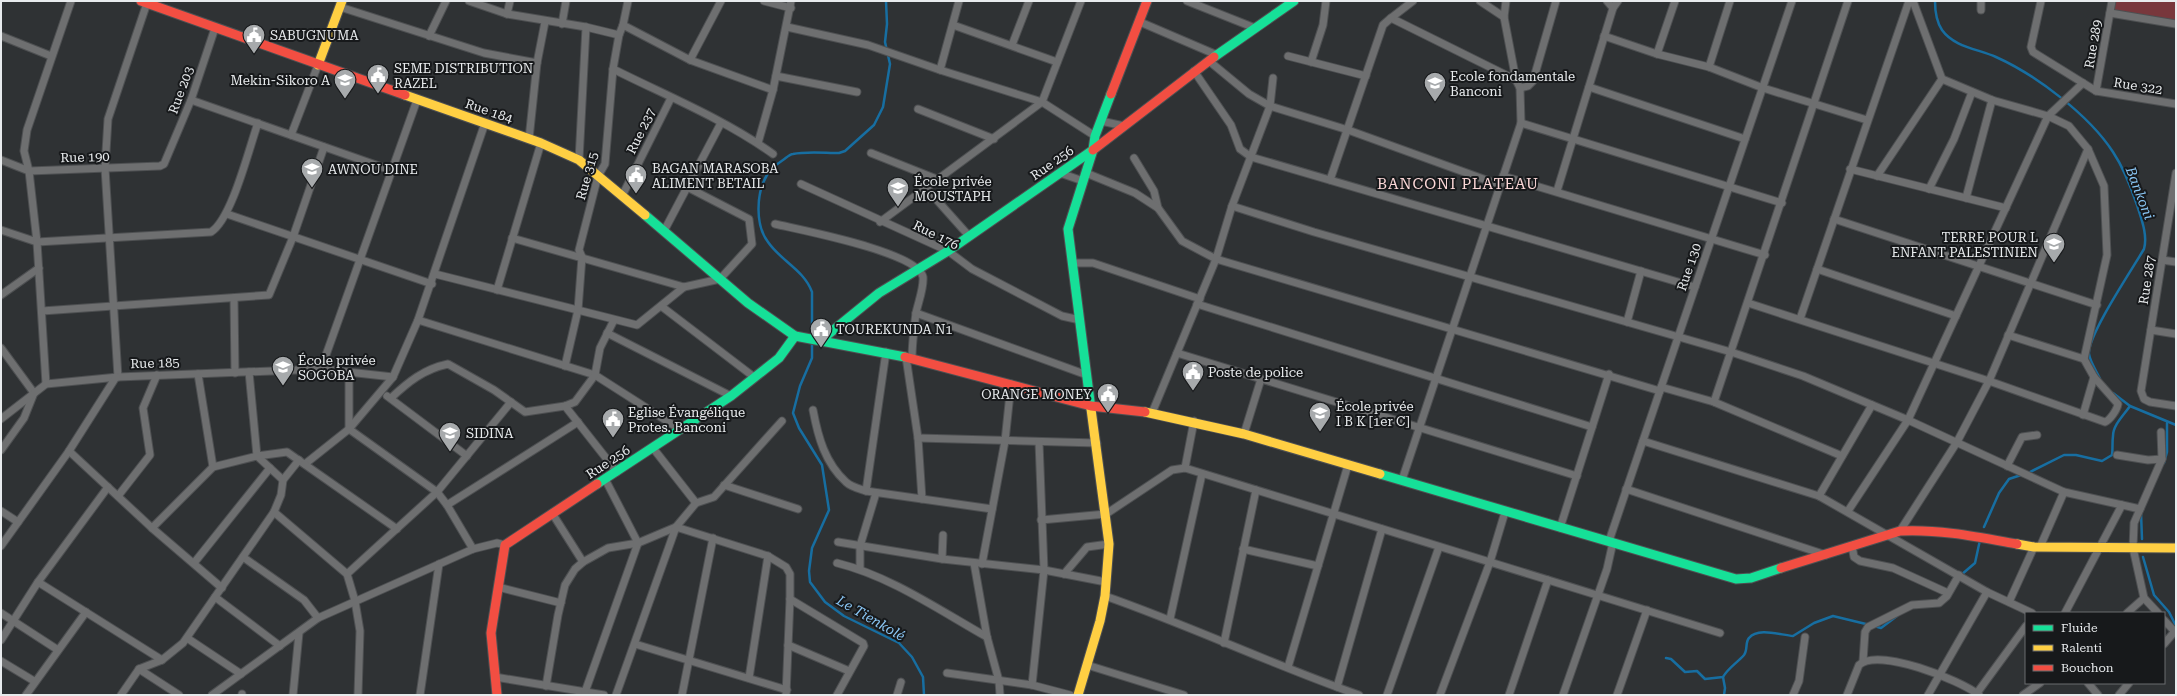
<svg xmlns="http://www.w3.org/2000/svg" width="2177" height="696" viewBox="0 0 2177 696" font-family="'Roboto Serif',serif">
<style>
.green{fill:#78373c}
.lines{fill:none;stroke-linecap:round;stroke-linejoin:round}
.stream{stroke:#176ea1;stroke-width:2.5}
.street-casing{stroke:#4e5052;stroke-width:9}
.fast-casing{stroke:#4e5052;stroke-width:11}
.slow-casing{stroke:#4e5052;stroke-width:11}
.jam-casing{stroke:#4e5052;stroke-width:11}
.street{stroke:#6e6f70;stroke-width:7}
.fast{stroke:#16e098;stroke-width:9}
.slow{stroke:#ffcf43;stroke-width:9}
.jam{stroke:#f24e42;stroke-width:9}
.labels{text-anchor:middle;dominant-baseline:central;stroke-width:4;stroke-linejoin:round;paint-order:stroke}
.poi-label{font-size:13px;fill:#e8ebed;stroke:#17191b;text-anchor:start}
.street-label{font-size:13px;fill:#e8ebed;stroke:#17191b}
.water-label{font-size:14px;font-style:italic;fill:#8ac6f4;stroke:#17191b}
.quarter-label{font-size:15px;letter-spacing:1px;fill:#fcd8d8;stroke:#17191b}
</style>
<rect width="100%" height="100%" fill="#2f3234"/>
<path class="green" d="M2112 1H2176V24L2110 13Z"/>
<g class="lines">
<g class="stream">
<path d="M886 1 887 24 885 42 890 64 883 107 874 125 845 151 839 153C825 153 806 151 793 154 790 154 786 158 783 160 777 164 771 169 767 175 756 193 755 225 768 242 781 261 804 270 812 292V358L800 386 793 413 799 428 822 465 829 510 812 548 809 571 810 582 825 602 844 616 899 643 912 657 923 677 924 695"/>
<path d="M1935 1C1935 11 1936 21 1942 30 1954 47 1978 49 1996 57 2036 75 2089 115 2113 152 2123 167 2131 187 2137 205 2141 218 2148 235 2144 249 2133 268 2087 336 2089 354 2090 362 2097 372 2100 379"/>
<path d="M2113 393 2130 406 2176 425"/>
<path d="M2164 463 2167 452V423"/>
<path d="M2028 473 2064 455H2076L2102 461 2112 455C2113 448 2112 443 2113 436 2113 425 2124 415 2130 406"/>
<path d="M2141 513 2142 539"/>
<path d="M1984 527 1999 493 2009 479 2021 475"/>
<path d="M2143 557 2154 595 2169 612 2175 624"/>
<path d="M1961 575 1975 563 1980 540"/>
<path d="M1874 626 1881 628 1897 616"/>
<path d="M1666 658 1671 659 1685 672 1697 671 1705 679 1723 677C1728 668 1737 663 1744 655 1748 650 1745 642 1749 638 1758 627 1780 635 1793 636L1814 623 1833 616 1870 625"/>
<path d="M1723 677 1725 688 1724 695"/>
</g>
<g class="street-casing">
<g id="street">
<path d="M469 1 507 14 586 27 619 35"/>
<path d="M764 1 791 8"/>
<path d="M1187 1 1255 28"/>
<path d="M1413 1 1391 18 1516 80"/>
<path d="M1480 1 1504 17"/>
<path d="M1607 1 1613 8"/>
<path d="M2041 1 2031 47 2033 52 2096 91 2176 104"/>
<path d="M340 7 484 53 537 63"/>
<path d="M1981 10V1"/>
<path d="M2110 13 2176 24"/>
<path d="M507 14 510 1"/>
<path d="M1140 22 1217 55"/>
<path d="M562 24 566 1"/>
<path d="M623 25 690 60 773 90"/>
<path d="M953 25 1057 62"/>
<path d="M787 27 868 45 940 70 1042 102 1095 136"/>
<path d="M1 36 51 56"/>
<path d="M429 36 446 1"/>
<path d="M1604 36 1657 54 1709 67 1763 88 1867 120"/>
<path d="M1012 45 1029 1"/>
<path d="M1657 54 1675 1"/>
<path d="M1288 56 1366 76"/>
<path d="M690 60 721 1"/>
<path d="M1209 61 1249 94 1270 106 1348 130 1500 185"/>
<path d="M1311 62 1323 25 1326 1"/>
<path d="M1709 67 1730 1"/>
<path d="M613 69C667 96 724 119 773 154"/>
<path d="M940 70 959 1"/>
<path d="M1194 71 1231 125 1240 149 1251 157 1695 287"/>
<path d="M776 76 857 92"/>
<path d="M1589 87 1745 139"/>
<path d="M1520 88 1528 86 1533 81 1556 1"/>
<path d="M2096 91 2112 1"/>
<path d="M191 100 393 171"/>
<path d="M918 109 994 139"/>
<path d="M1101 121 1124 126"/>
<path d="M1521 123 1782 203"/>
<path d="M291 135 318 65"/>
<path d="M529 139 537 63 545 22"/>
<path d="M758 143 773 90 791 1"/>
<path d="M871 153 939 180"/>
<path d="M1134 158 1154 191 1158 208"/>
<path d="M1 160 29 171 160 166 164 164 191 100 215 28"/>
<path d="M579 160 586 27"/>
<path d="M1850 169 2006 208"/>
<path d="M1060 173 1083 181"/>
<path d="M1086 173 1135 193 1158 208 1182 241 1216 259 1660 391"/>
<path d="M2176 173 2141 391 2144 399 2150 402 2176 406"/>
<path d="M1503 176 1765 255"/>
<path d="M1877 176 1942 79"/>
<path d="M1330 180 1383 25 1391 18"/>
<path d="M801 184 948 251 972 269 1062 316 1080 320"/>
<path d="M927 189 969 236"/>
<path d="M1929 189 1954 139 1972 92"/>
<path d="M1557 191 1613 8 1618 1"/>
<path d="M622 196 671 98"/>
<path d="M1966 198 1992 100"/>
<path d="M1232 206 1314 232 1731 352 1803 376 1908 420 2064 492 2140 509"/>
<path d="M227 214 432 284"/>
<path d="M1834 219 2097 305"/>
<path d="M880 222 1042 102 1081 1"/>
<path d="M775 224C800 230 918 252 923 277 924 288 918 303 916 313 914 328 912 344 912 359"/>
<path d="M1 230 37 242 211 232C232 219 249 148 258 123"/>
<path d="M664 231 721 123"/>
<path d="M512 238 684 287 720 279 752 244 749 219 687 187"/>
<path d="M2162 260 2176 262"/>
<path d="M1072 263H1093L1200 299"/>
<path d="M1817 269 1956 316"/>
<path d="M435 274 637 325 684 287"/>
<path d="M497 290 541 143"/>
<path d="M1 295 39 268"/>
<path d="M234 298 235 373"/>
<path d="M1748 303 1989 381 2105 422C2110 420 2117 410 2118 404L2094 377 2084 359 2107 255 2104 186 2088 149 2069 126 2048 116 1992 100 1942 79 1913 1"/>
<path d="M1197 304 1592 427"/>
<path d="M661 306 754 377"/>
<path d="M42 311 269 295 293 237 324 147"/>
<path d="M916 313 1087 375"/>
<path d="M1800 319 1909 1"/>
<path d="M418 320 595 375 681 430"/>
<path d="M1627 322 1641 271"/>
<path d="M2151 330 2176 334"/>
<path d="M607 333 731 396"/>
<path d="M2008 335 2084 359"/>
<path d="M1 348 34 393 24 418 1 450"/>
<path d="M1177 353 1577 476"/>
<path d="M906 357 918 438 922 499"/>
<path d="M565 366 578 310 582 257 579 250 598 176 605 164 613 69 619 35 623 25 628 1"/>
<path d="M321 369 417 100"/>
<path d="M249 372 257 456 283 480"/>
<path d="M349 372V429"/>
<path d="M198 374 213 467"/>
<path d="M118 377 105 168 108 119 147 3"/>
<path d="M46 384 37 242 29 171 24 151 27 130 71 1"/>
<path d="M1661 387 1714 402 1842 456"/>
<path d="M387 396 467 456"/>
<path d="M391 398C408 382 424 369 448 364L494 390 525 412 565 406 575 402 595 375 600 348 614 320"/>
<path d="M1714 402 1848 1"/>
<path d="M565 406 617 472"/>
<path d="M813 410C818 437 825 463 846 482 851 487 860 489 866 491L992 509"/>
<path d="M1152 413 1216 259 1232 206 1270 106 1273 78"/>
<path d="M2083 415 2094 377"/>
<path d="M1 419 46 384 118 377 321 369 393 377"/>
<path d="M349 429 437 492 447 505 473 549"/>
<path d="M1244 434 1261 379"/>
<path d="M918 438 1097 443"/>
<path d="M1643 441 1819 496 1987 592 2032 613"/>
<path d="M653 448 696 503"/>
<path d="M69 451 152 528 222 588"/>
<path d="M2117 455 2148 460 2162 459"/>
<path d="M305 464 349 429 393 377 418 320 485 123"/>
<path d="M2007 466 2022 437 2037 435"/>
<path d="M1185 468 1194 421"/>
<path d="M1402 480 1521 123 1520 88 1516 80 1504 17 1506 1"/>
<path d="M724 485 798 509"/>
<path d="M1626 489 1826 555"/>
<path d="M866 491 886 352"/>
<path d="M118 496 150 455 143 408 157 375"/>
<path d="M1819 496 1872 405"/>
<path d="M447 505 578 422"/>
<path d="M1 511 18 522"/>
<path d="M1848 511 1908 420 2048 116 2083 83"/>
<path d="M274 512 347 574 355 601 360 631 358 695"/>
<path d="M552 513 583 562"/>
<path d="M1041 520 1106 514 1172 470 1185 468 1720 633"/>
<path d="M152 528 213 467 257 456 287 452 397 529"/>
<path d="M1560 528 1609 374"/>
<path d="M1900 531 1957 442 1989 381 2088 149"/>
<path d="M1609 541 1792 1"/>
<path d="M838 542 942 559 1044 570 1106 582"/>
<path d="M1 546 69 451 116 377"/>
<path d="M1852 546 1854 557 1860 561 1893 568 1948 593"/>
<path d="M2040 547 2064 492"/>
<path d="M1243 549 1318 566"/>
<path d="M243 557 304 600 318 618"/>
<path d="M942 559 943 535"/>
<path d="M194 563 270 468"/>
<path d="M837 563C890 576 939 610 987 637"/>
<path d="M974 563 987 637 999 681 1000 695"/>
<path d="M982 564 1005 441 1011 384"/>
<path d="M860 568V546L876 493"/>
<path d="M347 574 437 492 511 402"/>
<path d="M1064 574 1087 547 1109 544"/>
<path d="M38 582 162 660"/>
<path d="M498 587 561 603"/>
<path d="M1105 596C1191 626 1273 665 1359 695"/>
<path d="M215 597 280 646"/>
<path d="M790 599 863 643 864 646 837 695"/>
<path d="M2009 602 2034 547"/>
<path d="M1 613 58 650"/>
<path d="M2065 613 2122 505"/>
<path d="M2127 613 2144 598"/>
<path d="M2158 613 2144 598 2133 548 2134 523 2162 459 2161 432"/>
<path d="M1170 619 1202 474"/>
<path d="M2164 620 2176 633"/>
<path d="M187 638 241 674"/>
<path d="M1 640 38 582 108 487"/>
<path d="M1224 643 1256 490"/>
<path d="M635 644 787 690"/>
<path d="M2164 644 2176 630"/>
<path d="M788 645 849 671"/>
<path d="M1 661 34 681"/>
<path d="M1863 661 1865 632 1868 627 1912 605 1939 603 1947 596 1959 575"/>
<path d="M1087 665 1184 695"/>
<path d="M1288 667 1348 465"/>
<path d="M139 669 179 695"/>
<path d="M947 673 1032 685 1070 695"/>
<path d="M495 677 604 695"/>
<path d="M749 678 768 556"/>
<path d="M2088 683 2098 695"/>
<path d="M1032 685 1044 570 1039 442"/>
<path d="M546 686 558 615 565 585 575 569 583 562 608 548 638 543 676 527 696 503 714 497 782 421"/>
<path d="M1337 687 1382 529"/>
<path d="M585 692 638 543 605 479"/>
<path d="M1977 693 2026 626"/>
<path d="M26 695 86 612"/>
<path d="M121 695 139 669 162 660 183 643 274 512 281 495 283 480 299 460"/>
<path d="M212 695 318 618 473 549 497 543 505 545"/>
<path d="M242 695V694"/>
<path d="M293 695 299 633"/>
<path d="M420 695 439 564"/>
<path d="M616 695 676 527 768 556 786 567 790 574V599L786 695"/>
<path d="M682 695 713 538"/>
<path d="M897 695 901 682"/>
<path d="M1387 695 1439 547"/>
<path d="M1440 695 1490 562 1505 512"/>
<path d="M1509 695 1548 580"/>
<path d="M1563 695 1607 569 1613 542"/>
<path d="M1617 695 1647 610"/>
<path d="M1793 695 1799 681 1805 637"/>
<path d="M1847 695 1859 665C1878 647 1960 680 1979 695"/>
<path d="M1928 695 1987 592"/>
<path d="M2023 695 2040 683"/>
<path d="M2119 695 2129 683"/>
</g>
</g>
<g class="fast-casing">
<g id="fast">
<path d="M1214 57 1294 1"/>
<path d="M645 215 748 303 795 336 905 357"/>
<path d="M820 341 879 293 948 251 1093 150"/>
<path d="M1091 409 1068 229 1093 150 1095 136 1111 94"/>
<path d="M1380 474 1736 579 1751 578 1781 568"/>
<path d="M597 484 731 396 779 358 795 336"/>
</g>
</g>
<g class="slow-casing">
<g id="slow">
<path d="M318 65 342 1"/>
<path d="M405 95 541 143 579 160 645 215"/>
<path d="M1145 412 1244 434 1380 474"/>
<path d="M2017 544 2034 547 2176 548"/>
<path d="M1078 695 1100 621 1105 596 1109 544 1091 409"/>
</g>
</g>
<g class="jam-casing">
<g id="jam">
<path d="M141 1 405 95"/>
<path d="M1111 94 1147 1"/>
<path d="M1093 150 1214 57"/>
<path d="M905 357 1091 406 1145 412"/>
<path d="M1781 568 1900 531C1940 529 1978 537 2017 544"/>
<path d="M497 695 491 633 505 545 597 484"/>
</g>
</g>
<use href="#street" class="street"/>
<use href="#fast" class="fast"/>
<use href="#slow" class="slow"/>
<use href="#jam" class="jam"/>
</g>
<defs>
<g id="civic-pin" transform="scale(1.15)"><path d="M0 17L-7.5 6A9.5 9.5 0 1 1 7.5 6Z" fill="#a7aaac" stroke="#17191b"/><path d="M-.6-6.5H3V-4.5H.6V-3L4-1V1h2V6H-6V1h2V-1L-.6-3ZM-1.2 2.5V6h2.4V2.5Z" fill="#fff"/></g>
<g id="school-pin" transform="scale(1.15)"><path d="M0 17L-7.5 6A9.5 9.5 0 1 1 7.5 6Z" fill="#a7aaac" stroke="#17191b"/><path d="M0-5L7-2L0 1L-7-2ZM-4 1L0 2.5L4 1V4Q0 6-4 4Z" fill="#fff"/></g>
</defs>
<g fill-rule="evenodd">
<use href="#civic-pin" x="254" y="35"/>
<use href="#civic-pin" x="378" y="75"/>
<use href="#school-pin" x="345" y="80"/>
<use href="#school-pin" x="1435" y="83"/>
<use href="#school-pin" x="312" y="169"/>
<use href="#civic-pin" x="636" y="175"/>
<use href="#school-pin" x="898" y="188"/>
<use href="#school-pin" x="2054" y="244"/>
<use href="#civic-pin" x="821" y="329"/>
<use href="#school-pin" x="283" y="367"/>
<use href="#civic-pin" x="1193" y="372"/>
<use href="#civic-pin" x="1108" y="394"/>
<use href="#school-pin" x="1320" y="413"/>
<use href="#civic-pin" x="613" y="419"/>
<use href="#school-pin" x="450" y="433"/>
</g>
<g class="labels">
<g class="poi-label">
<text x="270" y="35">SABUGNUMA</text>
<text x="394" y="68">SEME DISTRIBUTION<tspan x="394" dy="15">RAZEL</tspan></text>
<text x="1450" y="76">Ecole fondamentale<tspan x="1450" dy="15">Banconi</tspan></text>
<text x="330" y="80" text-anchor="end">Mekin-Sikoro A</text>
<text x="652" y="168">BAGAN MARASOBA<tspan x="652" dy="15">ALIMENT BETAIL</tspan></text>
<text x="328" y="169">AWNOU DINE</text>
<text x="914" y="181">École privée<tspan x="914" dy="15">MOUSTAPH</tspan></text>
<text x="2038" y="237" text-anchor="end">TERRE POUR L<tspan x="2038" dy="15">ENFANT PALESTINIEN</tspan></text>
<text x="836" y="329">TOUREKUNDA N1</text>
<text x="298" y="360">École privée<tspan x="298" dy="15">SOGOBA</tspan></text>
<text x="1208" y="372">Poste de police</text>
<text x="1092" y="394" text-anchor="end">ORANGE MONEY</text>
<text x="1336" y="406">École privée<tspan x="1336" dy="15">I B K [1er C]</tspan></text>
<text x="628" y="412">Eglise Évangélique<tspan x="628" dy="15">Protes. Banconi</tspan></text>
<text x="466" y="433">SIDINA</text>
</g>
<g class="street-label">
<text transform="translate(2093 44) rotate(-80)">Rue 289</text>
<text transform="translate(2138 86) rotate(9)">Rue 322</text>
<text transform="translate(181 90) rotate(-70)">Rue 203</text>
<text transform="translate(489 111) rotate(19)">Rue 184</text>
<text transform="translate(641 131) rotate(-64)">Rue 237</text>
<text transform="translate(85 157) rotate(-2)">Rue 190</text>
<text transform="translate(1052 163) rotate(-35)">Rue 256</text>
<text transform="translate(587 176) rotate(-74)">Rue 315</text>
<text transform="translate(936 235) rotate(26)">Rue 176</text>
<text transform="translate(1689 267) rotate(-71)">Rue 130</text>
<text transform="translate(2147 280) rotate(-81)">Rue 287</text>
<text transform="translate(155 363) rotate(-2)">Rue 185</text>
<text transform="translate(608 462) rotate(-33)">Rue 256</text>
</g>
<g class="water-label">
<text transform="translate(2140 193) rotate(69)">Bankoni</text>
<text transform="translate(871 618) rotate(30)">Le Tienkolé</text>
</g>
<g class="quarter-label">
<text x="1458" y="184">BANCONI PLATEAU</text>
</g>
</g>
<rect width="2177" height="696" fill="none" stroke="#e8ebed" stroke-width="4"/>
<rect x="2025" y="612" width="140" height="72" fill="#17191b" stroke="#6b6d6f"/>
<rect x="2033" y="625" width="20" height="6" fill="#16e098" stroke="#6b6d6f"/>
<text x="2061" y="632" font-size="12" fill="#e8ebed">Fluide</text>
<rect x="2033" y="645" width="20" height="6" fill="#ffcf43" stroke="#6b6d6f"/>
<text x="2061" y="652" font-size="12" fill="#e8ebed">Ralenti</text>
<rect x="2033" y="665" width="20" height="6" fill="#f24e42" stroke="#6b6d6f"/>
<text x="2061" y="672" font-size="12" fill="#e8ebed">Bouchon</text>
</svg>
